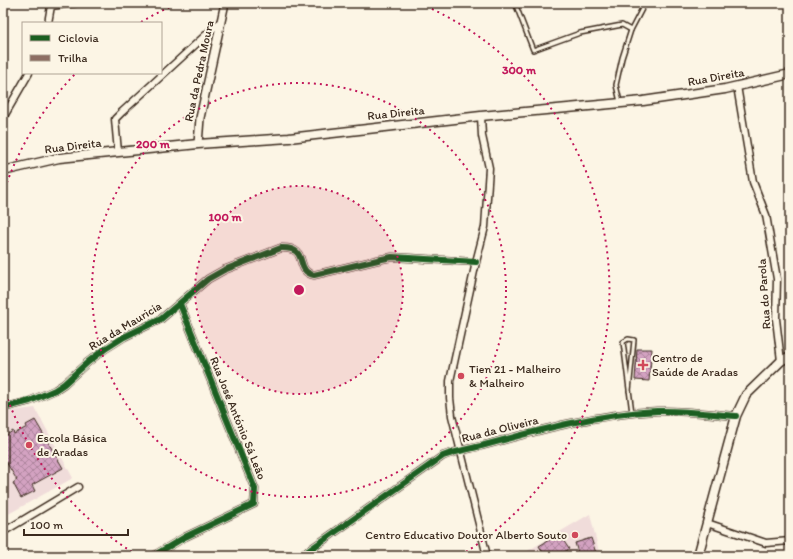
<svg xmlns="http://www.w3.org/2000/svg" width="793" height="559" viewBox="0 0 793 559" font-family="Itim,sans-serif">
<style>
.built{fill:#f0dcda}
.building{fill:url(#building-cross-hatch);stroke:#3b2a1e}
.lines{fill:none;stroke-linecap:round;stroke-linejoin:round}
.service-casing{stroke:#3b2a1e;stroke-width:6}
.minor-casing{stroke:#3b2a1e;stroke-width:9}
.tertiary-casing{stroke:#3b2a1e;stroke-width:10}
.secondary-casing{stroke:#3b2a1e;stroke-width:11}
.service{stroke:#fcf5e5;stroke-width:3}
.minor{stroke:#fcf5e5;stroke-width:6}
.tertiary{stroke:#fcf5e5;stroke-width:7}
.secondary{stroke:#fcf5e5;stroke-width:8}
.quiet{stroke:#8d6e63;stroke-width:5;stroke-dasharray:10 5;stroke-linecap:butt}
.cycleway-casing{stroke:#fcf5e5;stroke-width:8}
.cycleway{stroke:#1b5e20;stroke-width:6}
.ring{fill:none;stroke:#c2185b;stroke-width:2;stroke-dasharray:2 4}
.poi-dot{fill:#d1495b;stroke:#fcf5e5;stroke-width:1.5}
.labels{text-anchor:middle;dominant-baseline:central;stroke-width:4;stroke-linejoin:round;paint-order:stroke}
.street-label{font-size:12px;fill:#3b2a1e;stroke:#fcf5e5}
.poi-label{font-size:12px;fill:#3b2a1e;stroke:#fcf5e5;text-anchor:start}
.centre{fill:#c2185b;stroke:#fcf5e5;stroke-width:2}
.ring-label{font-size:12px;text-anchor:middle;font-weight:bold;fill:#c2185b;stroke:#fcf5e5;stroke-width:4;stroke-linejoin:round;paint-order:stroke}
</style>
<defs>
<pattern id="building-cross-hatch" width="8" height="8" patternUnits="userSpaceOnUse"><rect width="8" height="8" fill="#d3a2c1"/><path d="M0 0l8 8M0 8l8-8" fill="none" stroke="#ac849c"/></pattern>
</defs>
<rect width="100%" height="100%" fill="#fcf5e5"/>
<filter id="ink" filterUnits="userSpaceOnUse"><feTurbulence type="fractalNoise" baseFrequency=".025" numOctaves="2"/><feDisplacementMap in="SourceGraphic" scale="8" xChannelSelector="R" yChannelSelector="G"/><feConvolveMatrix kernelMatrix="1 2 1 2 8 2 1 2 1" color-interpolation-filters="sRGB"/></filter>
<g filter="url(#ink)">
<g class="built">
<path d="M35 408 73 478 3 517V412Z"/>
<path d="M590 514 600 556H519Z"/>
</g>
<g class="building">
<path d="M637 349H652L649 381 635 380Z"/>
<path d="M35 420 63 468 32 485 35 491 21 498 13 483 17 480 3 457V437L13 431 14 434 27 427 26 425Z"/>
<path d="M559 534 569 549 557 556H545L539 546Z"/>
<path d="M591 538 597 556H579L575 543Z"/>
</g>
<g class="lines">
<g class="service-casing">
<g id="service">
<path d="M515 3 533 50 580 33 622 25 631 30"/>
<path d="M620 102 616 85 622 58 631 30 645 3"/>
<path d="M629 391 634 340 628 339 623 342 632 413"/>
</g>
</g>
<g class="minor-casing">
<g id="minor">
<path d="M48 23 51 6 75 3"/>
<path d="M737 86 753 182 766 215 777 279 776 319 781 361"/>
<path d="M481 116 482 136 489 168 485 227 476 262 450 381V398L452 416 487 556"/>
<path d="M3 118 29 73"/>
<path d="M118 152 115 119 122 112 220 22"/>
<path d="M3 408 30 401 55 390 64 384 88 362 105 349 124 337 161 319 208 279 224 270 281 248C311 247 293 271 314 275L382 259 392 257 476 262"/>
<path d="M707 523 766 543 790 541"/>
<path d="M3 532 78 487"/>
<path d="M3 552 5 556"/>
<path d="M155 556 158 553 185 537 254 504 255 489 180 304"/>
<path d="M301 556 443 456C456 451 469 449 481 446 539 430 597 414 657 411 683 410 710 414 736 416"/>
</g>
</g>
<g class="tertiary-casing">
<path id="tertiary" d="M198 144 200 118 225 3"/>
</g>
<g class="secondary-casing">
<g id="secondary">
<path d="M3 171 59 158 198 144 289 138 481 116 643 101 725 89 790 74"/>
<path d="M698 556 736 416 746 395 781 361 790 356"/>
</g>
</g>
<use href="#service" class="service"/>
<use href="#minor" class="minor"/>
<use href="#tertiary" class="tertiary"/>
<use href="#secondary" class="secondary"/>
<path class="quiet" d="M50 3 51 6"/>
<g class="cycleway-casing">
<g id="cycleway">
<path d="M3 408 30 401 55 390 64 384 88 362 105 349 124 337 161 319 208 279 224 270 281 248C311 247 293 271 314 275L382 259 392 257 476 262"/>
<path d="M155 556 158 553 185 537 254 504 255 489 180 304"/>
<path d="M301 556 443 456C456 451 469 449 481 446 539 430 597 414 657 411 683 410 710 414 736 416"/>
</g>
</g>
<use href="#cycleway" class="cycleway"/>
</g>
</g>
<circle cx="299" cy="290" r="104" fill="#c2185b" fill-opacity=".12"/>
<g class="ring">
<circle cx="299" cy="290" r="104"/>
<circle cx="299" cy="290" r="207"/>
<path d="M137 555A311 311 0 0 1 3 386M3 194A311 311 0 0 1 75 74M141 22A311 311 0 0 1 177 4M421 4A311 311 0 0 1 461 555"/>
</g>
<g class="poi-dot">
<path d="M641 359h4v4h4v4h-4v4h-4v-4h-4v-4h4z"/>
<circle cx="461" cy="376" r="4"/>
<circle cx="29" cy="445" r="4"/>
<circle cx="575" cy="535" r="4"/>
</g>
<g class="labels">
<g class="street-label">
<text transform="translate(199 71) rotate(-78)">Rua da Pedra Moura</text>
<text transform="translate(716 77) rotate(-10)">Rua Direita</text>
<text transform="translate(396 113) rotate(-6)">Rua Direita</text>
<text transform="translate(73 146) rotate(-7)">Rua Direita</text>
<text transform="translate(764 294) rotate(-94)">Rua do Parola</text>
<text transform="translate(125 326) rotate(-31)">Rua da Mauricia</text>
<text transform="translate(238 418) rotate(68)">Rua José António Sá Leão</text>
<text transform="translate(500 429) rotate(-14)">Rua da Oliveira</text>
</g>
<g class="poi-label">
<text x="652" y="358">Centro de<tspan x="652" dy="14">Saúde de Aradas</tspan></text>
<text x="469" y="369">Tien 21 - Malheiro<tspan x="469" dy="14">&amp; Malheiro</tspan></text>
<text x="37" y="438">Escola Básica<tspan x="37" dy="14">de Aradas</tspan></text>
<text x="567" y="535" text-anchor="end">Centro Educativo Doutor Alberto Souto</text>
</g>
</g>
<circle cx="299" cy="290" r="6" class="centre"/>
<g class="ring-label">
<text x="519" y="74">300 m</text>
<text x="153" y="148">200 m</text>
<text x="225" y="221">100 m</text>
</g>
<rect width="793" height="559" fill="none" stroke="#fcf5e5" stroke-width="16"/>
<rect x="8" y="8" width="777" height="543" fill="none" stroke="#3b2a1e" stroke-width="1.5" filter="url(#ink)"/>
<rect x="22" y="22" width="140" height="52" fill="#fcf5e5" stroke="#afa495"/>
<rect x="30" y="35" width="20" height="6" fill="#1b5e20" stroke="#afa495"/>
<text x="58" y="42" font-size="12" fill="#3b2a1e">Ciclovia</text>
<rect x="30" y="55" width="20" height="6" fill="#8d6e63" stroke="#afa495"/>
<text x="58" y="62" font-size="12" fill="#3b2a1e">Trilha</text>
<path d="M24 529v6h104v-6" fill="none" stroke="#3b2a1e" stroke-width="2"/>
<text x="30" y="529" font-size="12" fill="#3b2a1e" stroke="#fcf5e5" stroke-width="3" paint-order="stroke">100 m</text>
</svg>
